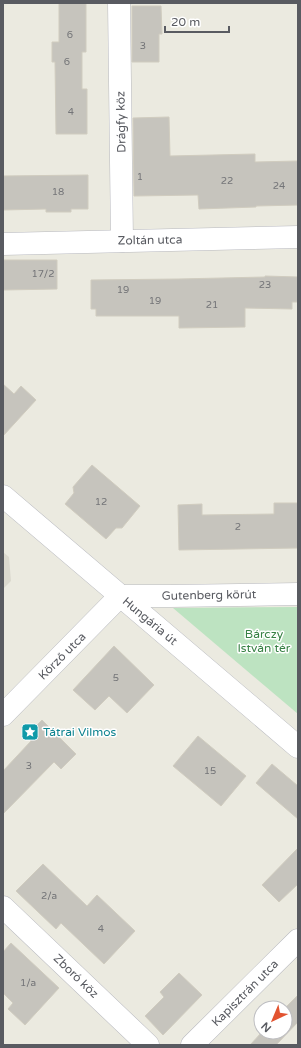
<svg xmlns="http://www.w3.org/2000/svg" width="301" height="1048" viewBox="0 0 301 1048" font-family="'Varela Round',sans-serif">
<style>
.education{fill:#dbd9ce}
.green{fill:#bde3c1}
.building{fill:#c6c4bd;stroke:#d0ccbf}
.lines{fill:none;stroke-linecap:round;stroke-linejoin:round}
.minor-casing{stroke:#b8b9bf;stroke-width:23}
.minor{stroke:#fff;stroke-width:22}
.labels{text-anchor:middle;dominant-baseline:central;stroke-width:3;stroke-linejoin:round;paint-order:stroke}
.number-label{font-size:10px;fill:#747578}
.street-label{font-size:12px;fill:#595b61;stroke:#fff}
.park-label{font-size:12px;fill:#378144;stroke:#fff}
.culture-label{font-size:12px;fill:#0d838f;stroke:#fff;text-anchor:start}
</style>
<rect width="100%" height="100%" fill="#ebeae0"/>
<path class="education" d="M3 552 9 557 11 581 3 589Z"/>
<path class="green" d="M298 607V714L173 608Z"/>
<g class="building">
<path d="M59 3H86V52H82V89H87V134H56L55 62H52V42H59Z"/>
<path d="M132 6H161L162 34H159V62H132Z"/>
<path d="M169 117 170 156 255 154V162L298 161V205L256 206V207L199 209 198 195 134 196 133 118Z"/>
<path d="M88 175V209H71V212H46V209L3 210V176Z"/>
<path d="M3 260H57V289L3 290Z"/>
<path d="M265 276 298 277V302H292V309L245 308V327L179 328V316H96V309H91V280L178 279 265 277Z"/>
<path d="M3 384 14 394 21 386 36 400 3 436Z"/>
<path d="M92 465 140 506 122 528H116L106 539 65 504 74 493 73 487Z"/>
<path d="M274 503H298V548L179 550 178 505 202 504V515L274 514Z"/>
<path d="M114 646 154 685 127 713 109 696 95 710 73 690Z"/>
<path d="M42 720 76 754 61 769 54 762 3 814V771L31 741 26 736Z"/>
<path d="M198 736 246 776 221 806 173 766Z"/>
<path d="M272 764 298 786V819L256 783Z"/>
<path d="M298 848V884L279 902 262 885Z"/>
<path d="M43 864 87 906 97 895 135 931 104 964 61 923 56 929 16 891Z"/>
<path d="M11 943 59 988 25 1025 8 1009 13 1003 3 993V952Z"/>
<path d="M179 973 202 995 163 1035 145 1016 164 997 160 992Z"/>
<path d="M298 995V1022L276 1045H250L262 1032H285V1008Z"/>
</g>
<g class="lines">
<g class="minor-casing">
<g id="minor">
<path d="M119 3 122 241"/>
<path d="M3 244 298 237"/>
<path d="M3 496 298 747"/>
<path d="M3 715 120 596H170L298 594"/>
<path d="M3 907 148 1045"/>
<path d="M192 1045 298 940"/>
</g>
</g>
<use href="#minor" class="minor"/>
</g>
<defs>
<g id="sight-square" transform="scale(0.9)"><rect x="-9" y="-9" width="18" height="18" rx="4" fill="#0f9aa8" stroke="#fff"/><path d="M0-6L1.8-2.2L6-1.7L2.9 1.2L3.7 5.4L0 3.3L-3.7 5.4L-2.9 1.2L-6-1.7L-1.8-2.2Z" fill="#fff"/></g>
</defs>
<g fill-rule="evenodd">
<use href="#sight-square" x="30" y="732"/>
</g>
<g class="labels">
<g class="number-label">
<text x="70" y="35">6</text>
<text x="143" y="46">3</text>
<text x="67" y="62">6</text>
<text x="71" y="112">4</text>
<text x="140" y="177">1</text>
<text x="227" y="181">22</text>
<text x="279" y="186">24</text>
<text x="58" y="192">18</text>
<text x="43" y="274">17/2</text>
<text x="265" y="285">23</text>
<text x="123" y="290">19</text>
<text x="155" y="301">19</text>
<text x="212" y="305">21</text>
<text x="101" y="502">12</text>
<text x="238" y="527">2</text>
<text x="116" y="678">5</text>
<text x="29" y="766">3</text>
<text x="210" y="771">15</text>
<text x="49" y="896">2/a</text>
<text x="101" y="929">4</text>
<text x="28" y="983">1/a</text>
</g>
<g class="street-label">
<text transform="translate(121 122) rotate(-91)">Drágfy köz</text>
<text transform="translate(150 240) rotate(-1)">Zoltán utca</text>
<text transform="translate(209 595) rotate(-1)">Gutenberg körút</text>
<text transform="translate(150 621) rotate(40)">Hungária út</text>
<text transform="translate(62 656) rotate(-45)">Körző utca</text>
<text transform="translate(76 976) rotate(44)">Zboró köz</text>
<text transform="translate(245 993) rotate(-45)">Kapisztrán utca</text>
</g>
<g class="park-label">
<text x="264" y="634">Bárczy<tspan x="264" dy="14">István tér</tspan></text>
</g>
<g class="culture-label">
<text x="43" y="732">Tátrai Vilmos</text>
</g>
</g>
<rect width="301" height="1048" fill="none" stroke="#595b61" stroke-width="8"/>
<g transform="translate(273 1020) rotate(224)"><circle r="19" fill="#ffffff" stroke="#bdbdc0"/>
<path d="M0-3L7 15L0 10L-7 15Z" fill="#e25330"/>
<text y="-6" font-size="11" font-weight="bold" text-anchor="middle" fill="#595b61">N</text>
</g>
<path d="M165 26v6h64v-6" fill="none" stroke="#595b61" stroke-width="2"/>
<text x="171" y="26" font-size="12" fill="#595b61" stroke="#ffffff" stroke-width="3" paint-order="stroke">20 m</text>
</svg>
